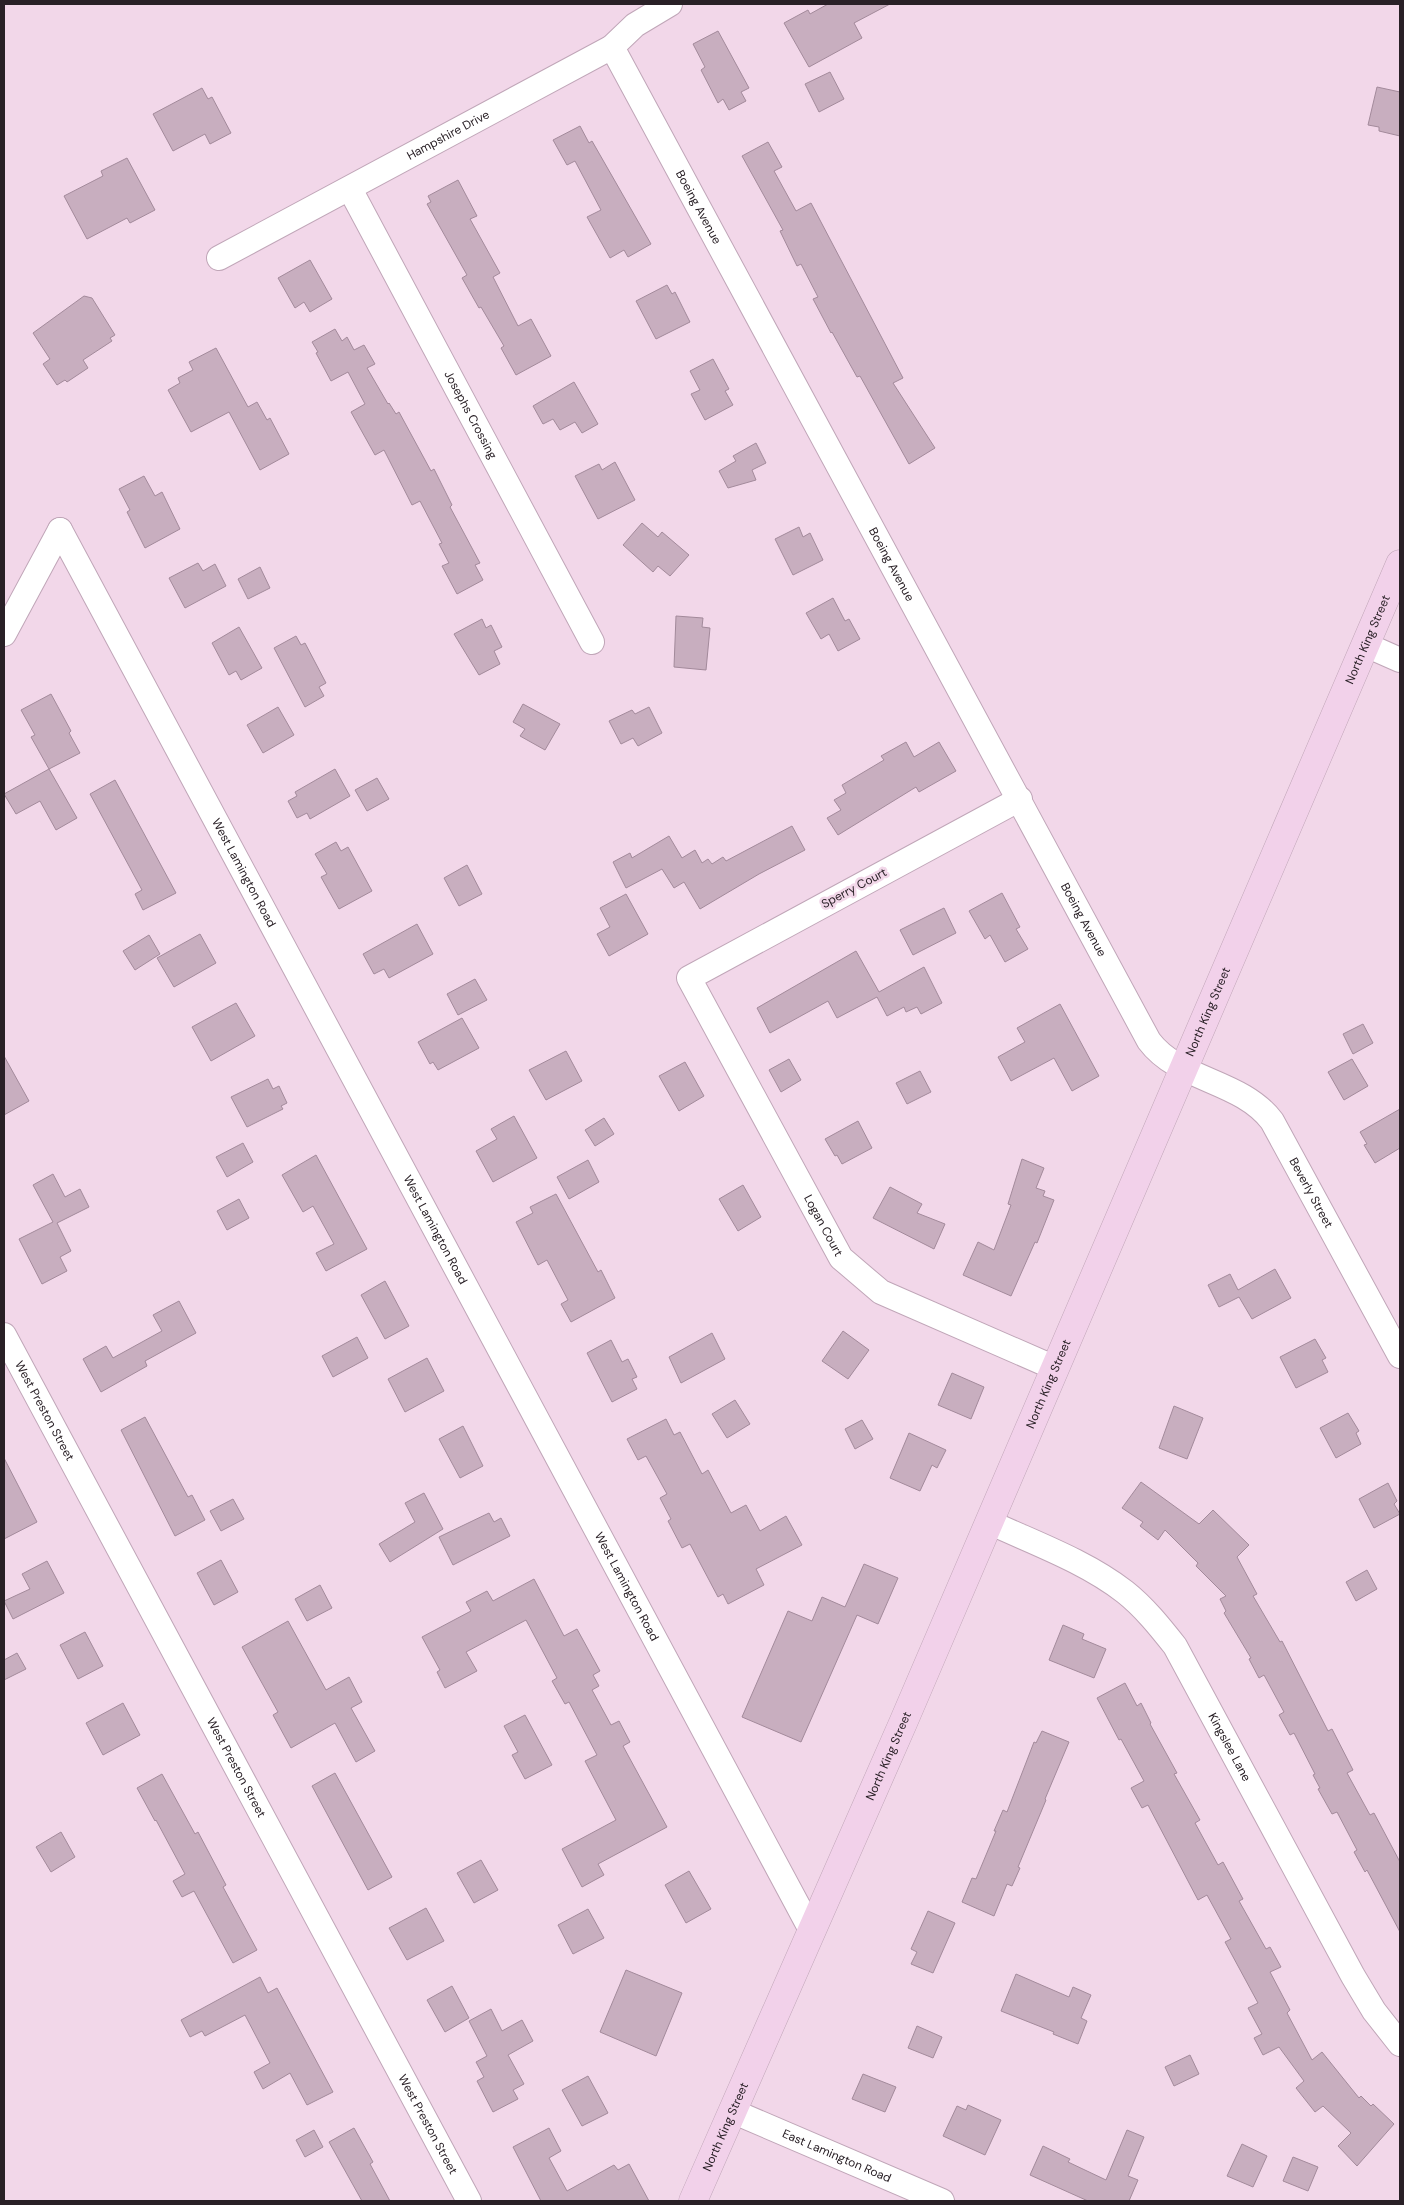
<svg xmlns="http://www.w3.org/2000/svg" width="1404" height="2205" viewBox="0 0 1404 2205" font-family="'DM Sans',sans-serif">
<style>
.building{fill:#c8aebf;stroke:#a38a9b}
.lines{fill:none;stroke-linecap:round;stroke-linejoin:round}
.minor-casing{stroke:#c0a6b8;stroke-width:26}
.secondary-casing{stroke:#c0a6b8;stroke-width:29}
.minor{stroke:#fff;stroke-width:24}
.secondary{stroke:#f2d1ea;stroke-width:28}
.labels{text-anchor:middle;dominant-baseline:central;stroke-width:5;stroke-linejoin:round;paint-order:stroke}
.street-label{font-size:12px;fill:#292026;stroke:#f2d7e9}
</style>
<rect width="100%" height="100%" fill="#f2d7e9"/>
<g class="building">
<path d="M828 4H890L854 23 862 38 809 67 784 23 808 10 810 14Z"/>
<path d="M718 31 749 88 741 92 746 101 729 110 723 99 718 103 701 70 705 67 693 44Z"/>
<path d="M830 72 844 99 819 112 805 84Z"/>
<path d="M1377 87 1400 92V136L1379 131V127L1368 125Z"/>
<path d="M202 88 208 99 212 97 231 133 210 144 205 134 173 151 153 114Z"/>
<path d="M580 126 589 143 592 141 651 244 628 257 624 250 610 258 587 217 601 210 575 161 567 165 553 140Z"/>
<path d="M768 142 782 167 774 171 796 211 811 203 903 378 893 383 935 448 909 464 860 376 857 377 832 332 831 333 813 299 818 297 801 264 797 266 780 231 783 230 742 156Z"/>
<path d="M127 158 155 210 130 223 127 218 87 239 64 196 103 176 101 171Z"/>
<path d="M458 180 477 216 470 219 500 273 493 277 518 326 531 319 551 356 516 375 501 348 504 346 481 307 479 308 462 278 467 275 427 204 431 202 428 196Z"/>
<path d="M310 260 332 299 310 312 304 302 295 308 278 278Z"/>
<path d="M667 285 672 294 675 292 690 322 656 339 636 301Z"/>
<path d="M84 296 92 298 115 335 110 338 112 341 83 360 88 368 67 382 65 380 57 385 43 364 50 359 33 333Z"/>
<path d="M335 329 342 341 347 337 354 350 364 345 375 364 367 368 388 404 389 403 396 414 399 412 431 471 434 469 452 505 450 507 480 563 475 565 483 580 457 594 442 566 449 563 439 544 442 543 420 501 412 505 384 450 375 455 351 412 365 404 348 372 331 381 316 353 318 352 312 342Z"/>
<path d="M216 348 248 407 257 402 267 420 270 418 289 454 260 470 229 412 191 432 168 390 180 383 178 378 193 370 189 362Z"/>
<path d="M713 359 729 389 725 391 733 405 705 420 691 394 700 390 690 371Z"/>
<path d="M574 382 598 424 582 433 575 422 560 430 553 419 543 424 533 406Z"/>
<path d="M756 443 766 463 752 470 756 480 728 488 719 471 736 461 733 456Z"/>
<path d="M615 462 635 500 598 519 575 476 599 464 602 470Z"/>
<path d="M144 476 155 496 162 492 180 529 145 548 127 512 130 510 119 489Z"/>
<path d="M642 523 658 537 662 532 689 555 670 576 658 566 653 572 623 545Z"/>
<path d="M799 527 803 537 810 533 823 560 793 575 775 539Z"/>
<path d="M198 563 203 571 215 564 226 586 185 608 169 578Z"/>
<path d="M260 567 270 588 248 599 238 579Z"/>
<path d="M833 598 845 621 849 619 860 639 838 651 829 634 821 639 806 613Z"/>
<path d="M676 616 703 618 702 627 710 628 706 670 674 667Z"/>
<path d="M482 619 486 628 491 625 502 647 494 651 500 664 479 675 454 634Z"/>
<path d="M239 627 262 668 241 680 236 671 229 675 212 643Z"/>
<path d="M296 636 301 645 305 643 326 683 319 687 324 696 305 707 274 648Z"/>
<path d="M51 694 71 731 69 733 80 753 49 769 77 818 56 830 40 801 16 814 4 794 49 769 31 737 35 735 21 710Z"/>
<path d="M523 704 560 724 545 750 520 736 525 729 513 722Z"/>
<path d="M278 707 294 735 263 753 247 725Z"/>
<path d="M649 707 662 733 638 746 633 738 621 744 609 721 632 710 635 714Z"/>
<path d="M906 742 914 757 939 742 956 771 919 792 916 787 838 835 827 818 841 810 834 800 846 793 842 785 884 760 881 756Z"/>
<path d="M335 769 350 796 310 819 307 813 297 818 288 801 297 796 295 792Z"/>
<path d="M377 778 389 799 367 811 355 790Z"/>
<path d="M115 780 176 893 143 910 135 894 142 890 90 794Z"/>
<path d="M792 826 805 850 759 874 700 909 684 882 674 888 662 869 626 888 613 862 630 853 632 858 669 836 682 858 695 850 702 863 708 859 712 864 723 857 726 861Z"/>
<path d="M336 842 341 851 348 847 372 891 339 909 321 877 327 874 315 854Z"/>
<path d="M467 865 482 894 459 906 444 878Z"/>
<path d="M1002 893 1020 927 1016 929 1028 949 1005 962 990 935 985 939 969 911Z"/>
<path d="M626 894 648 934 609 956 597 934 610 927 600 908Z"/>
<path d="M944 908 956 933 913 955 900 930Z"/>
<path d="M417 924 433 954 389 978 384 969 374 974 363 954Z"/>
<path d="M200 934 216 963 174 987 157 958Z"/>
<path d="M149 935 160 954 135 970 123 951Z"/>
<path d="M856 951 879 992 924 967 942 1003 921 1014 917 1007 906 1012 904 1007 887 1016 877 997 837 1018 828 1001 770 1033 757 1008Z"/>
<path d="M475 979 487 1000 458 1015 447 994Z"/>
<path d="M236 1003 255 1036 211 1061 192 1027Z"/>
<path d="M1060 1004 1099 1076 1072 1091 1054 1058 1011 1081 998 1057 1025 1042 1017 1028Z"/>
<path d="M462 1018 479 1048 438 1070 433 1062 430 1064 418 1042Z"/>
<path d="M1363 1024 1373 1043 1353 1054 1343 1034Z"/>
<path d="M566 1051 582 1081 546 1100 529 1070Z"/>
<path d="M4 1056 29 1101 4 1115Z"/>
<path d="M789 1059 801 1080 781 1092 769 1070Z"/>
<path d="M1352 1059 1368 1086 1344 1100 1328 1072Z"/>
<path d="M685 1062 704 1096 679 1111 659 1076Z"/>
<path d="M920 1071 931 1092 907 1104 896 1083Z"/>
<path d="M268 1079 273 1089 279 1086 287 1103 281 1106 283 1109 247 1127 231 1097Z"/>
<path d="M1400 1109V1148L1375 1163 1364 1145 1367 1144 1360 1132Z"/>
<path d="M514 1116 537 1158 493 1182 476 1151 497 1139 491 1129Z"/>
<path d="M604 1118 614 1134 595 1146 585 1130Z"/>
<path d="M858 1121 872 1148 842 1164 837 1155 835 1156 825 1139Z"/>
<path d="M243 1143 253 1162 227 1177 216 1157Z"/>
<path d="M316 1155 367 1249 326 1271 316 1253 334 1244 313 1206 303 1212 282 1175Z"/>
<path d="M1022 1159 1044 1168 1036 1188 1045 1191 1043 1196 1054 1200 1037 1243 1035 1242 1011 1296 963 1275 978 1242 994 1250 1011 1205 1008 1204Z"/>
<path d="M588 1160 599 1182 569 1199 557 1177Z"/>
<path d="M53 1174 65 1197 80 1189 89 1207 57 1223 71 1251 60 1257 67 1271 42 1284 19 1239 53 1222 33 1185Z"/>
<path d="M743 1185 761 1217 738 1231 719 1199Z"/>
<path d="M890 1187 922 1204 917 1213 945 1224 934 1249 873 1218Z"/>
<path d="M556 1194 598 1272 601 1270 615 1298 571 1322 561 1304 568 1300 547 1260 538 1265 516 1222 533 1213 530 1207Z"/>
<path d="M239 1199 249 1218 227 1230 217 1211Z"/>
<path d="M1275 1269 1291 1298 1252 1319 1239 1297 1219 1307 1208 1285 1230 1274 1238 1290Z"/>
<path d="M385 1281 409 1326 385 1339 361 1295Z"/>
<path d="M179 1301 196 1333 145 1361 147 1366 101 1392 83 1359 106 1346 113 1358 162 1331 153 1315Z"/>
<path d="M843 1331 869 1350 848 1379 822 1361Z"/>
<path d="M712 1333 725 1359 681 1383 669 1357Z"/>
<path d="M357 1337 368 1358 333 1377 322 1356Z"/>
<path d="M1315 1339 1326 1358 1322 1360 1328 1372 1296 1388 1280 1357Z"/>
<path d="M611 1340 622 1362 628 1359 637 1377 632 1379 637 1389 612 1402 587 1353Z"/>
<path d="M427 1358 444 1391 405 1412 388 1379Z"/>
<path d="M952 1373 984 1387 971 1419 938 1405Z"/>
<path d="M735 1400 750 1424 727 1438 712 1414Z"/>
<path d="M1174 1406 1203 1418 1187 1459 1159 1448Z"/>
<path d="M1348 1413 1359 1431 1356 1433 1361 1444 1336 1458 1320 1428Z"/>
<path d="M145 1417 188 1497 192 1495 205 1520 175 1536 121 1430Z"/>
<path d="M666 1419 674 1435 680 1432 702 1474 708 1470 731 1513 746 1505 760 1531 786 1516 802 1545 756 1569 764 1585 728 1604 723 1594 718 1597 690 1544 682 1548 668 1521 671 1519 660 1498 667 1494 646 1456 638 1460 627 1439Z"/>
<path d="M862 1420 873 1439 855 1449 845 1429Z"/>
<path d="M463 1426 483 1466 460 1478 439 1439Z"/>
<path d="M909 1433 946 1450 937 1468 932 1465 920 1491 890 1478Z"/>
<path d="M4 1458 37 1522 4 1539Z"/>
<path d="M1141 1482 1199 1524 1213 1510 1249 1545 1237 1557 1257 1594 1253 1596 1280 1642 1282 1641 1328 1731 1332 1729 1353 1770 1347 1773 1370 1815 1374 1813 1400 1862V1932L1367 1870 1365 1872 1354 1852 1357 1850 1337 1812 1332 1814 1318 1789 1320 1788 1313 1775 1315 1774 1294 1733 1290 1735 1279 1715 1284 1712 1264 1675 1259 1678 1249 1659 1251 1658 1224 1613 1226 1611 1220 1599 1226 1596 1196 1566 1198 1563 1165 1530 1158 1540 1140 1526 1143 1522 1122 1508Z"/>
<path d="M1388 1483 1397 1501 1394 1504 1400 1514 1374 1528 1359 1499Z"/>
<path d="M424 1493 443 1529 390 1562 379 1544 415 1522 405 1503Z"/>
<path d="M233 1499 244 1519 221 1531 210 1511Z"/>
<path d="M489 1513 494 1522 501 1518 510 1536 453 1565 439 1537Z"/>
<path d="M221 1560 238 1592 214 1605 197 1573Z"/>
<path d="M47 1561 64 1593 13 1619 4 1601 30 1589 22 1574Z"/>
<path d="M864 1564 898 1578 878 1624 857 1615 801 1742 742 1717 788 1611 812 1621 822 1597 845 1607Z"/>
<path d="M1367 1570 1377 1589 1356 1601 1346 1582Z"/>
<path d="M534 1579 564 1636 577 1629 600 1671 593 1675 599 1686 592 1690 611 1725 619 1721 630 1742 623 1746 667 1827 598 1864 604 1875 582 1887 562 1849 616 1820 585 1761 597 1755 569 1702 565 1704 552 1681 557 1678 526 1620 466 1652 477 1671 445 1688 437 1672 440 1670 422 1637 471 1611 466 1602 487 1591 493 1601Z"/>
<path d="M320 1585 332 1608 307 1621 295 1599Z"/>
<path d="M288 1621 326 1690 349 1677 362 1702 351 1708 375 1751 356 1762 335 1723 291 1748 273 1715 278 1712 242 1647Z"/>
<path d="M1063 1625 1084 1634 1082 1639 1106 1649 1094 1678 1049 1660Z"/>
<path d="M85 1632 103 1666 78 1679 60 1645Z"/>
<path d="M17 1653 26 1669 4 1680V1660Z"/>
<path d="M1125 1683 1137 1706 1141 1703 1151 1723 1150 1724 1177 1773 1174 1774 1200 1820 1195 1823 1218 1865 1223 1862 1243 1899 1239 1901 1266 1949 1270 1947 1281 1967 1270 1972 1290 2010 1287 2013 1312 2060 1322 2052 1359 2098 1361 2096 1371 2106 1373 2104 1394 2124 1357 2166 1338 2146 1351 2133 1323 2106 1315 2112 1296 2088 1304 2081 1279 2047 1263 2055 1254 2038 1262 2034 1248 2008 1258 2003 1225 1942 1231 1939 1207 1895 1198 1900 1148 1805 1142 1808 1131 1788 1144 1781 1121 1739 1119 1740 1097 1698Z"/>
<path d="M123 1703 140 1735 103 1755 86 1723Z"/>
<path d="M525 1715 552 1765 525 1779 512 1755 518 1752 504 1726Z"/>
<path d="M1042 1731 1069 1742 1045 1799 1046 1800 1018 1867 1020 1868 1012 1886 1007 1884 994 1916 962 1902 972 1878 976 1879 996 1831H994L1003 1810 1007 1812 1034 1742 1036 1743Z"/>
<path d="M335 1773 392 1877 368 1890 312 1786Z"/>
<path d="M162 1774 195 1834 198 1832 226 1885 223 1887 257 1950 233 1963 194 1891 182 1897 173 1881 185 1874 156 1820 155 1821 137 1788Z"/>
<path d="M61 1832 75 1857 51 1872 36 1847Z"/>
<path d="M481 1860 498 1890 474 1903 457 1873Z"/>
<path d="M689 1871 711 1909 686 1923 665 1885Z"/>
<path d="M426 1908 444 1941 407 1960 389 1928Z"/>
<path d="M588 1909 604 1938 573 1954 558 1925Z"/>
<path d="M928 1911 955 1923 933 1973 911 1964 917 1952 911 1949Z"/>
<path d="M626 1970 682 1993 656 2056 600 2032Z"/>
<path d="M1016 1974 1069 1997 1073 1987 1091 1995 1081 2018 1087 2021 1078 2044 1053 2034 1054 2032 1001 2011Z"/>
<path d="M260 1977 268 1993 277 1988 333 2092 307 2105 290 2073 263 2089 254 2072 270 2063 245 2015 205 2036 202 2031 190 2037 181 2020Z"/>
<path d="M452 1986 469 2018 445 2032 427 2000Z"/>
<path d="M491 2009 502 2031 522 2020 533 2041 508 2055 524 2084 513 2090 518 2099 493 2112 477 2081 484 2077 476 2062 487 2056 469 2021Z"/>
<path d="M917 2026 942 2037 933 2058 908 2048Z"/>
<path d="M1190 2055 1199 2074 1174 2086 1165 2067Z"/>
<path d="M863 2074 896 2087 885 2112 852 2099Z"/>
<path d="M588 2076 608 2113 582 2126 562 2090Z"/>
<path d="M968 2105 1001 2120 985 2155 943 2136 957 2106 966 2110Z"/>
<path d="M354 2128 373 2162 370 2164 390 2201H362L329 2142Z"/>
<path d="M549 2128 561 2151 549 2158 567 2191 614 2165 618 2170 629 2164 649 2201H541L513 2147Z"/>
<path d="M314 2130 323 2147 305 2157 296 2140Z"/>
<path d="M1127 2130 1144 2137 1128 2176 1138 2180 1129 2201H1088L1030 2175 1043 2146 1070 2159 1068 2162 1106 2180Z"/>
<path d="M1242 2144 1267 2156 1253 2187 1227 2176Z"/>
<path d="M1293 2157 1318 2167 1308 2191 1283 2181Z"/>
</g>
<g class="lines">
<g class="minor-casing">
<g id="minor">
<path id="s1" d="M612 47 1149 1041C1179 1081 1241 1080 1272 1121L1400 1356"/>
<path id="s2" d="M350 189 592 642"/>
<path id="s3" d="M219 258 612 47 635 25 670 4"/>
<path id="s4" d="M60 530 811 1930"/>
<path d="M4 634 60 530"/>
<path d="M1366 645 1400 660"/>
<path id="s5" d="M1020 799 689 978 841 1258 881 1292 1055 1368"/>
<path id="s6" d="M4 1335 469 2201"/>
<path id="s7" d="M989 1522C1034 1543 1085 1561 1125 1592 1144 1607 1160 1627 1175 1646L1353 1976 1374 2011 1400 2044"/>
<path id="s8" d="M732 2111 942 2201"/>
</g>
</g>
<g class="secondary-casing">
<g id="secondary">
<path id="s9" d="M693 2201 903 1723 1400 564"/>
</g>
</g>
<use href="#minor" class="minor"/>
<use href="#secondary" class="secondary"/>
</g>
<g class="labels">
<g class="street-label">
<text stroke="none"><textPath href="#s3" startOffset="260">Hampshire Drive</textPath></text>
<text stroke="none"><textPath href="#s1" startOffset="182">Boeing Avenue</textPath></text>
<text stroke="none"><textPath href="#s2" startOffset="256">Josephs Crossing</textPath></text>
<text stroke="none"><textPath href="#s1" startOffset="588">Boeing Avenue</textPath></text>
<text stroke="none"><textPath href="#s9" startOffset="1701">North King Street</textPath></text>
<text stroke="none"><textPath href="#s4" startOffset="389">West Lamington Road</textPath></text>
<text transform="translate(854 888) rotate(-28)">Sperry Court</text>
<text stroke="none"><textPath href="#s1" startOffset="992">Boeing Avenue</textPath></text>
<text stroke="none"><textPath href="#s9" startOffset="1296">North King Street</textPath></text>
<text stroke="none"><textPath href="#s1" startOffset="1360">Beverly Street</textPath></text>
<text stroke="none"><textPath href="#s5" startOffset="658">Logan Court</textPath></text>
<text stroke="none"><textPath href="#s4" startOffset="794">West Lamington Road</textPath></text>
<text stroke="none"><textPath href="#s9" startOffset="891">North King Street</textPath></text>
<text stroke="none"><textPath href="#s6" startOffset="86">West Preston Street</textPath></text>
<text stroke="none"><textPath href="#s4" startOffset="1199">West Lamington Road</textPath></text>
<text stroke="none"><textPath href="#s7" startOffset="342">Kingslee Lane</textPath></text>
<text stroke="none"><textPath href="#s9" startOffset="486">North King Street</textPath></text>
<text stroke="none"><textPath href="#s6" startOffset="491">West Preston Street</textPath></text>
<text stroke="none"><textPath href="#s6" startOffset="896">West Preston Street</textPath></text>
<text stroke="none"><textPath href="#s9" startOffset="81">North King Street</textPath></text>
<text stroke="none"><textPath href="#s8" startOffset="114">East Lamington Road</textPath></text>
</g>
</g>
<rect width="1404" height="2205" fill="none" stroke="#292026" stroke-width="10"/>
</svg>
